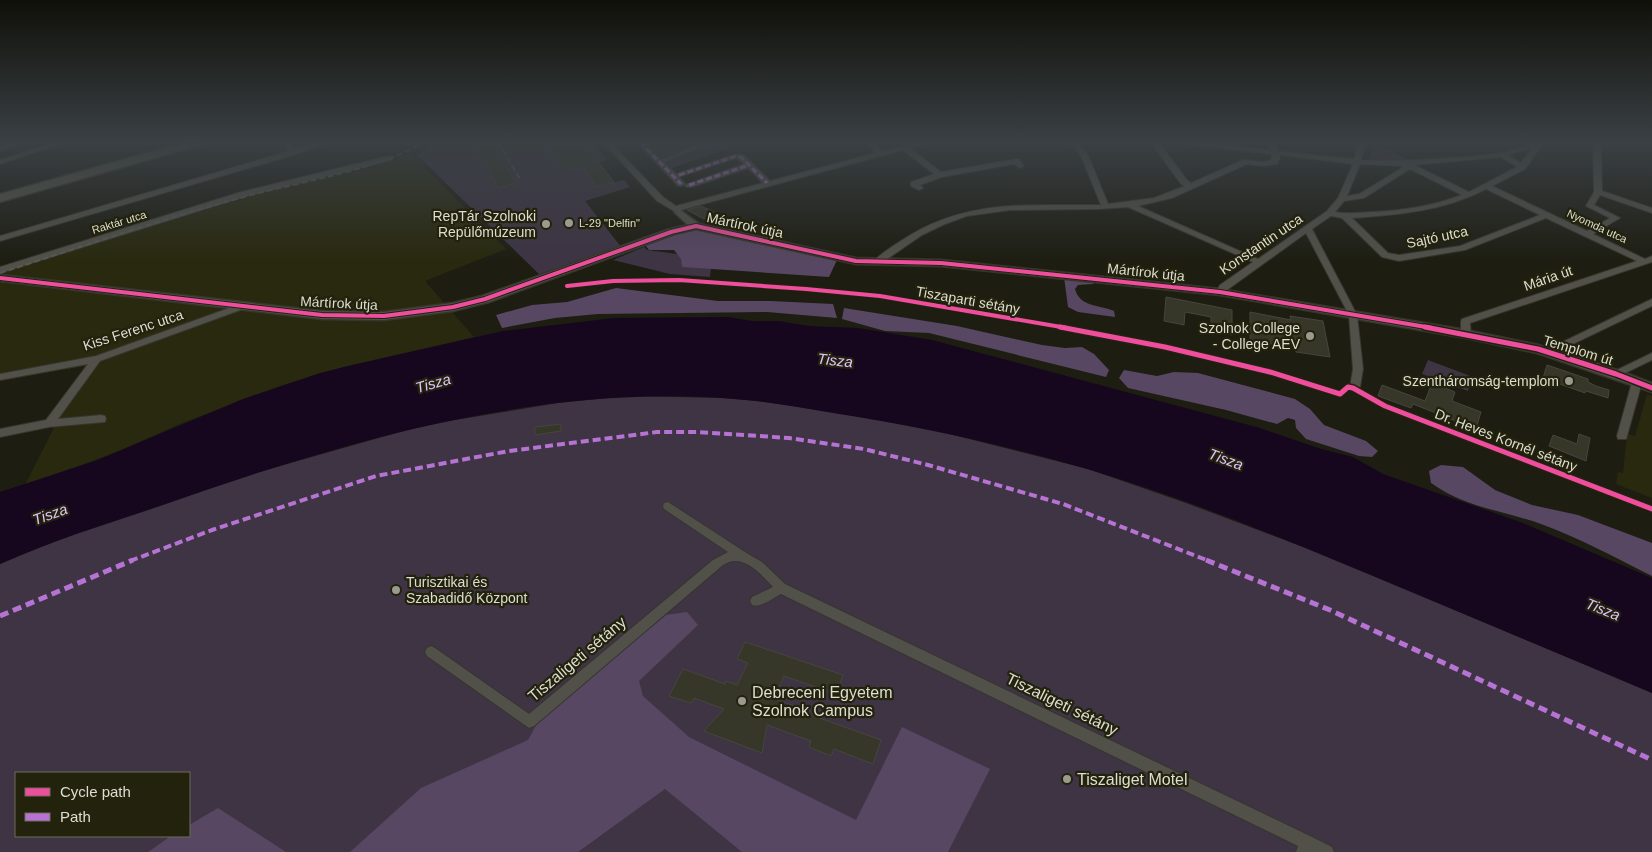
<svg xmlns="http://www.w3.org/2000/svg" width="1652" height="852" viewBox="0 0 1652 852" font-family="Helvetica,sans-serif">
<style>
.built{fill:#28290e}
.green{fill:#3e3444;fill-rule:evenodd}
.forest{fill:#574762}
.water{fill:#16071f}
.building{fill:#363629;stroke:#45463d}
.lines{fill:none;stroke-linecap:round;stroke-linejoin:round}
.minor-casing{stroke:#36362e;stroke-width:2}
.tertiary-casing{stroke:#36362e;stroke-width:3}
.primary-casing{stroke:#36362e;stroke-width:3}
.minor{fill:#515149;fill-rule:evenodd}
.tertiary{fill:#515149;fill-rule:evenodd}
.primary{fill:#565748;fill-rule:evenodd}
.rail{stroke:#595952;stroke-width:2;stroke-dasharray:6 3;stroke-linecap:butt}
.quiet-far2{stroke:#b673d3;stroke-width:3;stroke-dasharray:6 3;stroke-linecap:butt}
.quiet-far1{stroke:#b673d3;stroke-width:4;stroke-dasharray:8 4;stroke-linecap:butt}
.quiet{stroke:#b673d3;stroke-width:5;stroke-dasharray:9 5;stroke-linecap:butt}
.cycleway-far1-casing{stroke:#22220d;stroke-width:6}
.cycleway-casing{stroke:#22220d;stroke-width:8}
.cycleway-far1{stroke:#ef4d9e;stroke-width:4}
.cycleway{stroke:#ef4d9e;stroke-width:5}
.poi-dot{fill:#9a9a8e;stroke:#22220d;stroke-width:2}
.labels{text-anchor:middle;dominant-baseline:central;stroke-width:4.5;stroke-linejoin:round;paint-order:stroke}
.far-street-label{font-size:11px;fill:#ddded1;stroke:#22220d}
.far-poi-label{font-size:11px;fill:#ddded1;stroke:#22220d;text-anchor:start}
.poi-label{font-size:14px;fill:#ddded1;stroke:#22220d;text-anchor:end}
.street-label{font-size:14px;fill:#ddded1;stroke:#22220d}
.water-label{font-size:15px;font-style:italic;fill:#e3c1fe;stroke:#22220d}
.near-street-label{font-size:16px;fill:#ddded1;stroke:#22220d}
.near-poi-label{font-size:16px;fill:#ddded1;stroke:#22220d;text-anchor:start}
</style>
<rect width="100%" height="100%" fill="#1d1d12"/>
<g class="built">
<path d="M410 153 506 249 425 281 474 337 348 366 283 385 182 423 117 452 25 485 85 366 0 381V273L295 183 362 170 388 163Z"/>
<path d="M1647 394 1652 396V498L1616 484 1618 472 1623 473 1627 434 1635 436Z"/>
</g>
<g class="green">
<path d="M437 142H592L607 160 599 162 614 182 624 180 630 187 585 201 622 248 542 277 417 155Z"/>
<path d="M663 142H722L728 148 667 170 646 148Z"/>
<path d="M1375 142 1410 161 1369 159 1372 149 1378 150 1379 148 1373 146Z"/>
<path d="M644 247 647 250 700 257 711 267 710 277 670 274 613 260Z"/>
<path d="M1428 360 1473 377 1468 391 1422 374Z"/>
<path d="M629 396 722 398 758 401 873 418 922 427 1088 469 1186 503 1327 556 1652 693V852H0V564L70 535 259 472 410 429 455 420 558 403ZM16 773H189V836H16Z"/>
</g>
<g class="forest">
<path d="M696 226 837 260 829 277 682 267 681 259 674 250H649L643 242Z"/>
<path d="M1064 277 1093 280 1095 282 1093 284 1078 285 1075 289C1080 307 1097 304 1114 311L1115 317 1078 312 1068 307Z"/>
<path d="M616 288 718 301H771L833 304 837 318 767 312 598 314 555 318 502 328 496 315 532 305 567 302Z"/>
<path d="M844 308 957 326 1042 345 1065 348 1082 347 1094 354 1109 370 1106 377 929 333 885 331 842 319Z"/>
<path d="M1124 370 1157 376 1174 372 1198 373 1295 399 1310 409 1324 425 1366 441 1378 451 1372 457 1359 456 1306 439 1296 428 1295 420 1288 418 1277 424 1226 410 1128 388 1119 378Z"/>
<path d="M1441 465 1463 467 1495 490 1532 505 1578 515 1652 543V576C1616 558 1579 538 1541 524 1504 511 1464 507 1431 483L1429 471Z"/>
<path d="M687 612 698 625 639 681 643 696 689 737 856 820 902 727 990 769 948 852H742L665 789 578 852H350L421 788 528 740 540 718 666 615Z"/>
<path d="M218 808 286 852H148L171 836H189V825Z"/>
</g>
<path class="water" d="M729 317 752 321H778L809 326 858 328 932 340 1260 428 1321 449 1353 457 1383 474 1523 523 1652 578V693C1570 658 1487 624 1404 589 1300 546 1196 501 1087 469 1004 445 919 426 833 413 796 407 759 400 722 398 530 386 342 442 163 505 108 524 53 540 0 564V492L95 461 243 399 320 373 348 366 503 331 614 318Z"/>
<g class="building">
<path d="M473 142H492L516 183 498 188Z"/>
<path d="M543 142H583L614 182 597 187 583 167 564 172Z"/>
<path d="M701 206 714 212 704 219 687 210Z"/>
<path d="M1166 297 1232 310V335L1211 331V317L1185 312 1184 325 1164 321Z"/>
<path d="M1250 312 1291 320 1290 316 1323 321 1330 357 1296 352 1295 348 1250 340Z"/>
<path d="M1547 365 1588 379V382L1596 386 1609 390 1608 398 1586 391 1585 393 1543 378Z"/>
<path d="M1432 383 1455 392 1452 401 1481 412 1476 429 1413 404 1411 408 1378 396 1382 385 1425 401Z"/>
<path d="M561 424V431L535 435V427Z"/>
<path d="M1579 434 1590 438 1586 461 1549 446 1553 435 1577 444Z"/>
<path d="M745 642 843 675 836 694 784 676 774 699 798 707 797 710 881 740 873 764 834 749 831 756 809 747 811 741 767 725 762 753 704 731 724 709 694 698 691 703 669 696 683 669 725 684 726 681 737 685 748 663 737 659Z"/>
</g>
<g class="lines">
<g class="minor-casing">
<g id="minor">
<path d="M12 142H23L0 151V147Z"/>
<path d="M55 142H66L0 164V160Z"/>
<path d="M283 142H290L295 149 317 142H329L297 154 0 241V236L289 151Z"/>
<path d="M603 142H610L663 197 676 206 763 183 748 168 692 187H686L685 185 744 164 736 158 679 177 685 184 681 186H678L637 142H644L661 160 705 142H715L664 162 676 174 736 154 744 155 770 181 875 153 867 142H874L882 152 917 142H929L910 148 941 172 1016 159H1019L1024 166 1020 168 1014 164 942 177 920 185 923 188 919 190 911 186V182L934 174 903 150 681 210 683 212 679 214 657 201Z"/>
<path d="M1069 142H1076L1088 155 1108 204 1154 198 1185 186 1181 184 1154 147 1153 142H1161V145L1187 180 1191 183 1243 160 1263 162 1271 160 1272 158 1271 154 1183 144 1180 142H1204L1270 150 1267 142H1275L1277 151 1354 159 1358 142H1366L1361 160C1407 162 1453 159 1499 153 1516 151 1530 142 1547 142L1542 145 1525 169 1492 186 1587 231 1610 218 1586 206 1594 192 1593 142H1601L1602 191 1652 208V213L1600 195 1594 205 1620 218 1593 234 1645 259 1652 256V262L1470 323 1471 334 1466 337 1461 334V321L1462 319 1637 261 1546 218 1465 250 1399 261 1382 257 1342 218 1331 216 1312 229 1357 315 1363 369 1360 387 1355 390 1350 387 1353 369 1349 315 1306 233 1220 295 1216 292 1220 285 1253 262 1128 207 1099 209 1010 210 967 216 945 224 922 235 880 264 877 265 873 262C881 253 893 246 904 239 968 198 1028 206 1101 205L1081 156ZM1532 148 1521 163 1508 155ZM1279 155 1353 164 1338 198 1327 211 1258 259 1138 206 1172 198 1247 164 1263 166 1277 164 1280 158ZM1501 157 1517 167 1469 192 1414 165ZM1360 164 1401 166 1402 168 1359 194 1347 196ZM1410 169 1462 195C1432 206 1402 211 1370 212 1358 213 1347 214 1335 212L1344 201 1364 198ZM1486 189 1540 215 1460 246 1399 255 1388 253 1352 218C1398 215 1444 211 1486 189Z"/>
<path d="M389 156 393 158 392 160 247 196 0 273V267L241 192Z"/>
<path d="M1652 299V306L1552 354H1546L1544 352 1546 350Z"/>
<path d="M243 303 247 306 246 308 100 361 58 419 101 415 105 416 106 419 105 422 49 427 0 437V429L46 420 88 364 0 380V374L96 356Z"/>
<path d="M1652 353V360L1619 376H1613L1611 374 1613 372Z"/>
<path d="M1637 379 1642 382 1627 436 1626 439H1618L1617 436 1632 382Z"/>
<path d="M668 502 748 554 762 562 785 584 1312 837 1332 847 1334 852H1296L1298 846 781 594C773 598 761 608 752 605L750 601 752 597 773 587C761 574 742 552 723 565L534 726 529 728 427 656 425 652 427 648 431 646 435 648 529 714 713 560 728 552 664 509 663 506 664 503Z"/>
</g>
</g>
<g class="tertiary-casing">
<path id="tertiary" d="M679 209 699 224 856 258 941 260 1220 289 1466 330 1538 345 1620 371 1652 383V392L1537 353 1466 338 1220 295 941 266 856 264 696 229 674 234 489 302 453 311 384 320 322 319 0 281V275L322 311 384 312 453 303 482 296 667 230 688 225 674 212Z"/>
</g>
<g class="primary-casing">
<path id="primary" d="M186 142H206L204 144 0 202V194Z"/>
</g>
<use href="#minor" class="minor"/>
<use href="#tertiary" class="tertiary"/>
<use href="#primary" class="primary"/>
<g class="rail">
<path d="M498 142 521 181"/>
<path d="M0 273C81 247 161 219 244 197 305 180 368 173 425 142"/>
</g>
<g class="quiet-far2">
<path d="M640 142 681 184"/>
<path d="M679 175 736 156 741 157 767 183"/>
<path d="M689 185 749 165"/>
</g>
<path class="quiet-far1" d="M130 561 212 530 376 476 509 451 657 432H698L789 438 864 449 928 465 1063 504 1209 561"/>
<g class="quiet">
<path d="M1206 560 1330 610 1652 760"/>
<path d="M0 616 133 560"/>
</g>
<g class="cycleway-far1-casing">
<g id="cycleway-far1">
<path d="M0 278 322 315 384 316 453 307 485 299 671 232 696 226 856 261 941 263 1220 292 1432 328"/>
<path d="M567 286 613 281 679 280 806 289 880 296 1067 328"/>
</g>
</g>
<g class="cycleway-casing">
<g id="cycleway">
<path d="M1060 327 1165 347 1270 372 1340 394 1348 387 1353 388 1385 406 1652 509"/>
<path d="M1425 327 1538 349 1616 374 1652 388"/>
</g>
</g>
<use href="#cycleway-far1" class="cycleway-far1"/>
<use href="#cycleway" class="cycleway"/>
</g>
<linearGradient id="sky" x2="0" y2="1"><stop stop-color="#10100a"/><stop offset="0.54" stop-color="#3a4044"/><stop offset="1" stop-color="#3a4044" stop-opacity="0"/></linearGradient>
<rect width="1652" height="262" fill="url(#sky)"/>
<g class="poi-dot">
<circle cx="569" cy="223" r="5"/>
<circle cx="546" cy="224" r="5"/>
<circle cx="1310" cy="336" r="5"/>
<circle cx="1569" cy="381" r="5"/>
<circle cx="396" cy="590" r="5"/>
<circle cx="742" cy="701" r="5"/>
<circle cx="1067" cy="779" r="5"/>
</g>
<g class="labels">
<g class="far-street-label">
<text transform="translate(119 222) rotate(-17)">Raktár utca</text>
<text transform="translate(1597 226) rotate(25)">Nyomda utca</text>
</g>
<g class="far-poi-label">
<text x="579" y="223">L-29 "Delfin"</text>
</g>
<g class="poi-label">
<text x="536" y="216">RepTár Szolnoki<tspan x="536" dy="16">Repülőmúzeum</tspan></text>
<text x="1300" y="328">Szolnok College<tspan x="1300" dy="16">- College AEV</tspan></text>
<text x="1559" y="381">Szentháromság-templom</text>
<text x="406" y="582" text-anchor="start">Turisztikai és<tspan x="406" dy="16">Szabadidő Központ</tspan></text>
</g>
<g class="street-label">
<text transform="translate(745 225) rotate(12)">Mártírok útja</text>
<text transform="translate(1437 237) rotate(-12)">Sajtó utca</text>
<text transform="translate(1261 244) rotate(-34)">Konstantin utca</text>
<text transform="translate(1146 272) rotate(6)">Mártírok útja</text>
<text transform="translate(1548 278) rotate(-19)">Mária út</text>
<text transform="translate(968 300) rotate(10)">Tiszaparti sétány</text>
<text transform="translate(339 303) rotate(3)">Mártírok útja</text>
<text transform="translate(133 330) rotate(-18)">Kiss Ferenc utca</text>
<text transform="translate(1578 350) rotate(17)">Templom út</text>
<text transform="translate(1506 440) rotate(21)">Dr. Heves Kornél sétány</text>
</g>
<g class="water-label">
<text transform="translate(835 360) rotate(6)">Tisza</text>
<text transform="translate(433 383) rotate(-16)">Tisza</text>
<text transform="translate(1226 459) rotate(20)">Tisza</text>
<text transform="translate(50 514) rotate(-20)">Tisza</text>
<text transform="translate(1603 609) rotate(22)">Tisza</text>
</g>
<g class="near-street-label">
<text transform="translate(577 659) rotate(-40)">Tiszaligeti sétány</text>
<text transform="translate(1062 704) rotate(26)">Tiszaligeti sétány</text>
</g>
<g class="near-poi-label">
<text x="752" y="692">Debreceni Egyetem<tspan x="752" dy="18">Szolnok Campus</tspan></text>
<text x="1077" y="779">Tiszaliget Motel</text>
</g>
</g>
<rect x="15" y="772" width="175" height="65" fill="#22220d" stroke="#6d6d5b"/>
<rect x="25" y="788" width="25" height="8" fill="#ef4d9e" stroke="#6d6d5b"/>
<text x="60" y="797" font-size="15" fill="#ddded1">Cycle path</text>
<rect x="25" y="813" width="25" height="8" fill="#b673d3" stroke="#6d6d5b"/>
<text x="60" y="822" font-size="15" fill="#ddded1">Path</text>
</svg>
